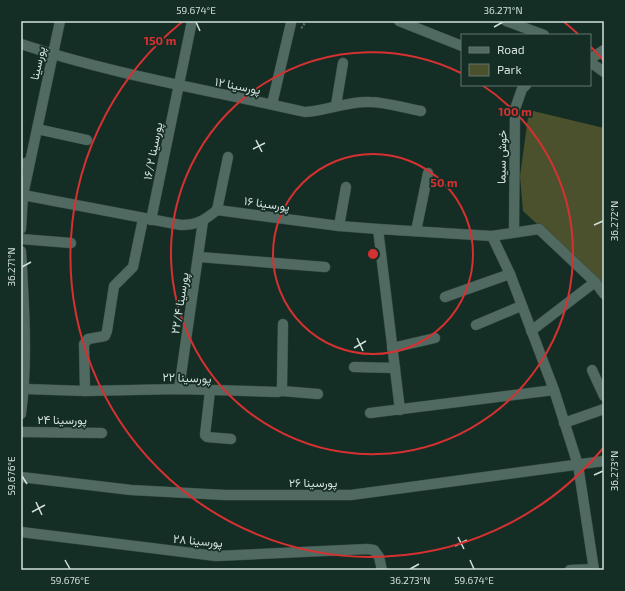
<svg xmlns="http://www.w3.org/2000/svg" width="625" height="591" viewBox="0 0 625 591" font-family="'Exo 2',Vazirmatn,sans-serif">
<style>
.green{fill:#4b512d}
.lines{fill:none;stroke-linecap:round;stroke-linejoin:round}
.street-casing{stroke:#374a43;stroke-width:11}
.secondary-casing{stroke:#374a43;stroke-width:11}
.path{stroke:#566b64;stroke-width:2.5;stroke-dasharray:2 3;stroke-linecap:butt}
.street{stroke:#506a61;stroke-width:10}
.secondary{stroke:#506a61;stroke-width:10}
.ticks{fill:none;stroke:#d2e0db;stroke-width:1.5}
.ring{fill:none;stroke:#d63131;stroke-width:2}
.labels{text-anchor:middle;dominant-baseline:central;stroke-width:3.5;stroke-linejoin:round;paint-order:stroke}
.street-label{font-size:12px;fill:#d2e0db;stroke:#142d25}
.centre{fill:#d63131;stroke:#142d25;stroke-width:2}
.ring-label{font-size:12px;text-anchor:middle;font-weight:bold;fill:#d63131;stroke:#142d25;stroke-width:3.5;stroke-linejoin:round;paint-order:stroke}
.neatline{fill:none;stroke:#d2e0db;stroke-width:1.5}
.ticks-label{font-size:10px;text-anchor:middle;fill:#d2e0db}
</style>
<rect width="100%" height="100%" fill="#142d25"/>
<path class="green" d="M529 110 604 128V286L523 211 520 176Z"/>
<g class="lines">
<g class="street-casing">
<g id="street">
<path d="M399 21 462 46"/>
<path d="M506 21 544 35"/>
<path d="M21 44C114 75 210 90 305 112 327 111 347 101 369 102 386 102 404 108 421 111"/>
<path d="M590 59 604 50"/>
<path d="M590 62 604 72"/>
<path d="M272 104 291 23"/>
<path d="M336 105 343 63"/>
<path d="M37 129 87 140"/>
<path d="M21 165 30 161"/>
<path d="M23 195 181 225C197 225 205 220 217 210L339 226 378 229 492 236 539 229 595 282 604 294"/>
<path d="M217 210 228 157"/>
<path d="M151 220 192 21"/>
<path d="M339 226 346 187"/>
<path d="M378 229 400 410"/>
<path d="M416 231 428 173"/>
<path d="M514 232 515 109 522 89 526 85"/>
<path d="M492 236 510 274 554 390 578 465 594 570"/>
<path d="M21 239 71 243"/>
<path d="M199 257 325 267"/>
<path d="M445 297 510 274"/>
<path d="M476 325 521 306"/>
<path d="M531 331 595 282"/>
<path d="M392 348 435 338"/>
<path d="M354 367 395 368"/>
<path d="M592 370 604 396"/>
<path d="M25 389 85 391 179 389 278 392 282 391V386L283 324"/>
<path d="M179 389 203 221"/>
<path d="M85 391 84 344 88 339 105 336 107 331 114 286 133 267 143 219"/>
<path d="M210 391 205 435 207 437 231 439"/>
<path d="M282 391 318 394"/>
<path d="M370 413 554 390"/>
<path d="M564 423 604 409"/>
<path d="M21 432 102 433"/>
<path d="M21 477 131 490 225 495H351L604 461"/>
<path d="M21 532 216 556 367 549 374 550 379 557 382 570"/>
<path d="M570 570 594 569"/>
</g>
</g>
<g class="secondary-casing">
<g id="secondary">
<path d="M21 229 23 195 60 21"/>
<path d="M21 251C24 303 28 362 21 414"/>
</g>
</g>
<path class="path" d="M301 27 303 28 305 21"/>
<use href="#street" class="street"/>
<use href="#secondary" class="secondary"/>
</g>
<path class="ticks" d="M196 22 200 31M494 27 503 22M256 140 262 152M253 149 265 143M594 225 603 221M22 267 31 262M357 338 363 351M354 348 366 341M594 475 603 471M22 476 27 484M36 502 42 515M32 512 45 505M458 537 464 549M455 546 467 540M65 560 70 569M470 560 474 569M410 569 419 564"/>
<g class="ring">
<circle cx="373" cy="254" r="100"/>
<path d="M482 85A201 201 0 1 1 461 73"/>
<path d="M604 447A301 301 0 1 1 182 22M564 22A301 301 0 0 1 578 34M591 47A301 301 0 0 1 604 61"/>
</g>
<g class="labels">
<g class="street-label">
<text transform="translate(37 63) rotate(-78)">پورسینا</text>
<text transform="translate(238 85) rotate(11)">پورسینا ۱۲</text>
<text transform="translate(152 151) rotate(-79)">پورسینا ۱۶/۲</text>
<text transform="translate(501 157) rotate(-89)">خوش سیما</text>
<text transform="translate(267 203) rotate(8)">پورسینا ۱۶</text>
<text transform="translate(179 303) rotate(-81)">پورسینا ۲۲/۴</text>
<text transform="translate(187 377) rotate(2)">پورسینا ۲۲</text>
<text x="62" y="419">پورسینا ۲۴</text>
<text x="313" y="482">پورسینا ۲۶</text>
<text transform="translate(198 540) rotate(5)">پورسینا ۲۸</text>
</g>
</g>
<circle cx="373" cy="254" r="6" class="centre"/>
<g class="ring-label">
<text x="160" y="45">150 m</text>
<text x="515" y="116">100 m</text>
<text x="444" y="187">50 m</text>
</g>
<rect width="625" height="591" fill="none" stroke="#142d25" stroke-width="44"/>
<rect x="461" y="34" width="130" height="52" fill="#142d25" stroke="#60756e"/>
<rect x="469" y="47" width="20" height="6" fill="#506a61" stroke="#60756e"/>
<text x="497" y="54" font-size="12" fill="#d2e0db">Road</text>
<rect x="469" y="64" width="20" height="12" fill="#4b512d" stroke="#60756e"/>
<text x="497" y="74" font-size="12" fill="#d2e0db">Park</text>
<rect x="22" y="22" width="581" height="547" class="neatline"/>
<g class="ticks-label">
<text x="196" y="14">59.674°E</text>
<text x="503" y="14">36.271°N</text>
<text transform="translate(614 221) rotate(-90)" y="4">36.272°N</text>
<text transform="translate(11 267) rotate(-90)" y="4">36.271°N</text>
<text transform="translate(614 471) rotate(-90)" y="4">36.273°N</text>
<text transform="translate(11 476) rotate(-90)" y="4">59.676°E</text>
<text x="70" y="584">59.676°E</text>
<text x="410" y="584">36.273°N</text>
<text x="474" y="584">59.674°E</text>
</g>
</svg>
